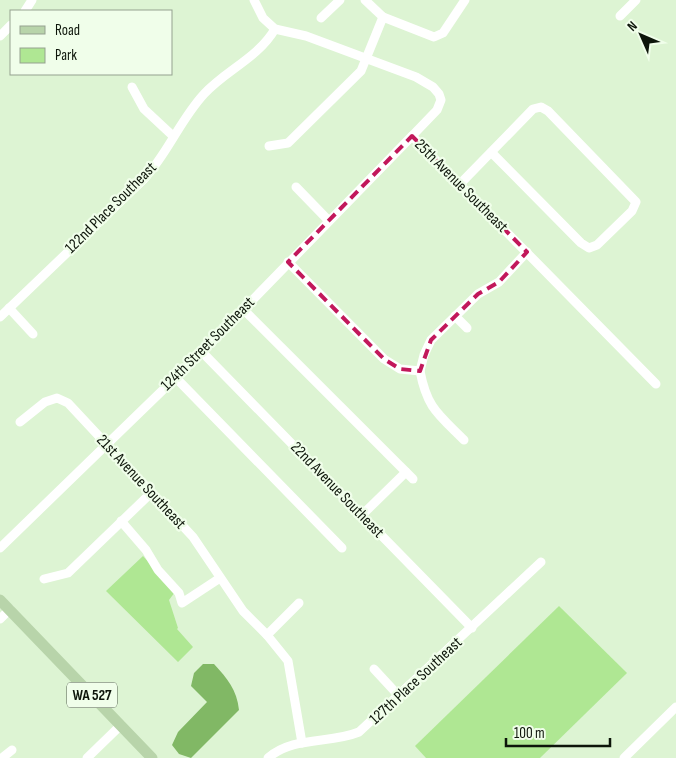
<svg xmlns="http://www.w3.org/2000/svg" width="676" height="758" viewBox="0 0 676 758" font-family="'Sofia Sans Condensed',sans-serif">
<style>
.green{fill:#afe793}
.water{fill:#81b865}
.lines{fill:none;stroke-linecap:round;stroke-linejoin:round}
.minor{stroke:#fff;stroke-width:9}
.major{stroke:#b8d4aa;stroke-width:11}
.marked{fill:none;stroke:#c2185b;stroke-width:4;stroke-dasharray:10 6;stroke-linejoin:round}
.labels{text-anchor:middle;dominant-baseline:central;stroke-width:4.5;stroke-linejoin:round;paint-order:stroke}
.shield{fill:#f0feea;stroke:#515b4d;stroke-width:1}
.shield-label{font-size:15px;font-weight:bold;fill:#0d150a}
.street-label{font-size:16px;fill:#0d150a;stroke:#f0feea}
</style>
<rect width="100%" height="100%" fill="#ddf4d3"/>
<g class="green">
<path d="M143 556 175 592 169 600 178 628 177 629 193 647 178 662 106 591Z"/>
<path d="M559 606 627 673 540 758H426L415 746Z"/>
</g>
<path class="water" d="M203 664H214C227 678 237 690 239 710L191 758 179 754 172 745 178 732 207 702 191 686 194 673Z"/>
<g class="lines">
<g class="minor">
<path d="M254 0 263 18 275 29 306 36 416 77 433 87 439 94 441 100 437 110 412 136 656 384"/>
<path d="M365 0 383 17 434 37 443 33 465 0"/>
<path d="M25 11 32 0"/>
<path d="M620 16 636 0"/>
<path d="M321 18 340 0"/>
<path d="M0 36 11 25"/>
<path d="M132 87 144 109 173 136"/>
<path d="M269 146 288 143 361 71 383 17"/>
<path d="M460 184 533 109 541 107 548 111 636 202 632 211 597 245 589 248 581 243 491 152"/>
<path d="M296 187 329 221"/>
<path d="M288 262 384 359 400 369 420 371C427 408 438 414 464 440"/>
<path d="M9 308 33 334"/>
<path d="M243 309 413 479"/>
<path d="M455 316 467 328"/>
<path d="M0 317 144 179C168 153 180 120 204 94 226 70 258 58 275 29"/>
<path d="M202 352 472 628"/>
<path d="M420 371 424 355 431 340 478 294 499 282 527 252"/>
<path d="M175 377 342 548"/>
<path d="M20 422 45 402 57 398 68 403 193 537 243 611 267 635 288 661 302 743"/>
<path d="M362 515 406 472"/>
<path d="M121 521 146 550 158 570 179 593 182 603 220 578"/>
<path d="M0 548 202 352 412 136"/>
<path d="M44 579 68 573 151 493"/>
<path d="M0 619 10 609"/>
<path d="M267 635 299 603"/>
<path d="M374 669 399 696"/>
<path d="M2 758 12 750"/>
<path d="M87 758 121 725"/>
<path d="M268 758C293 736 330 744 359 732L541 562"/>
<path d="M624 758 676 707"/>
</g>
<path class="major" d="M0 600 152 758"/>
</g>
<path class="marked" d="M412 136 527 252 499 282 478 294 431 340 420 371 400 369 384 359 288 262Z"/>
<g class="labels">
<rect class="shield" x="67" y="682.5" width="50" height="25" rx="4"/>
<g class="shield-label">
<text x="92" y="695">WA 527</text>
</g>
<g class="street-label">
<text transform="translate(461 186) rotate(45)">25th Avenue Southeast</text>
<text transform="translate(111 208) rotate(-45)">122nd Place Southeast</text>
<text transform="translate(208 344) rotate(-45)">124th Street Southeast</text>
<text transform="translate(141 482) rotate(47)">21st Avenue Southeast</text>
<text transform="translate(337 490) rotate(46)">22nd Avenue Southeast</text>
<text transform="translate(416 681) rotate(-43)">127th Place Southeast</text>
</g>
</g>
<rect x="10" y="10" width="162" height="65" fill="#f0feea" stroke="#95a190"/>
<rect x="20" y="26" width="25" height="8" fill="#b8d4aa" stroke="#95a190"/>
<text x="55" y="35" font-size="15" fill="#0d150a">Road</text>
<rect x="20" y="48" width="25" height="15" fill="#afe793" stroke="#95a190"/>
<text x="55" y="60" font-size="15" fill="#0d150a">Park</text>
<g transform="translate(641 35) rotate(315)" stroke="#f0feea" stroke-width="4" paint-order="stroke">
<path d="M0-4L9 19L0 12L-9 19Z" fill="#0d150a"/>
<text y="-8" font-size="14" font-weight="bold" text-anchor="middle" fill="#0d150a">N</text>
</g>
<path d="M506 738v8h104v-8" fill="none" stroke="#0d150a" stroke-width="2.5"/>
<text x="514" y="738" font-size="15" fill="#0d150a" stroke="#f0feea" stroke-width="4" paint-order="stroke">100 m</text>
</svg>
